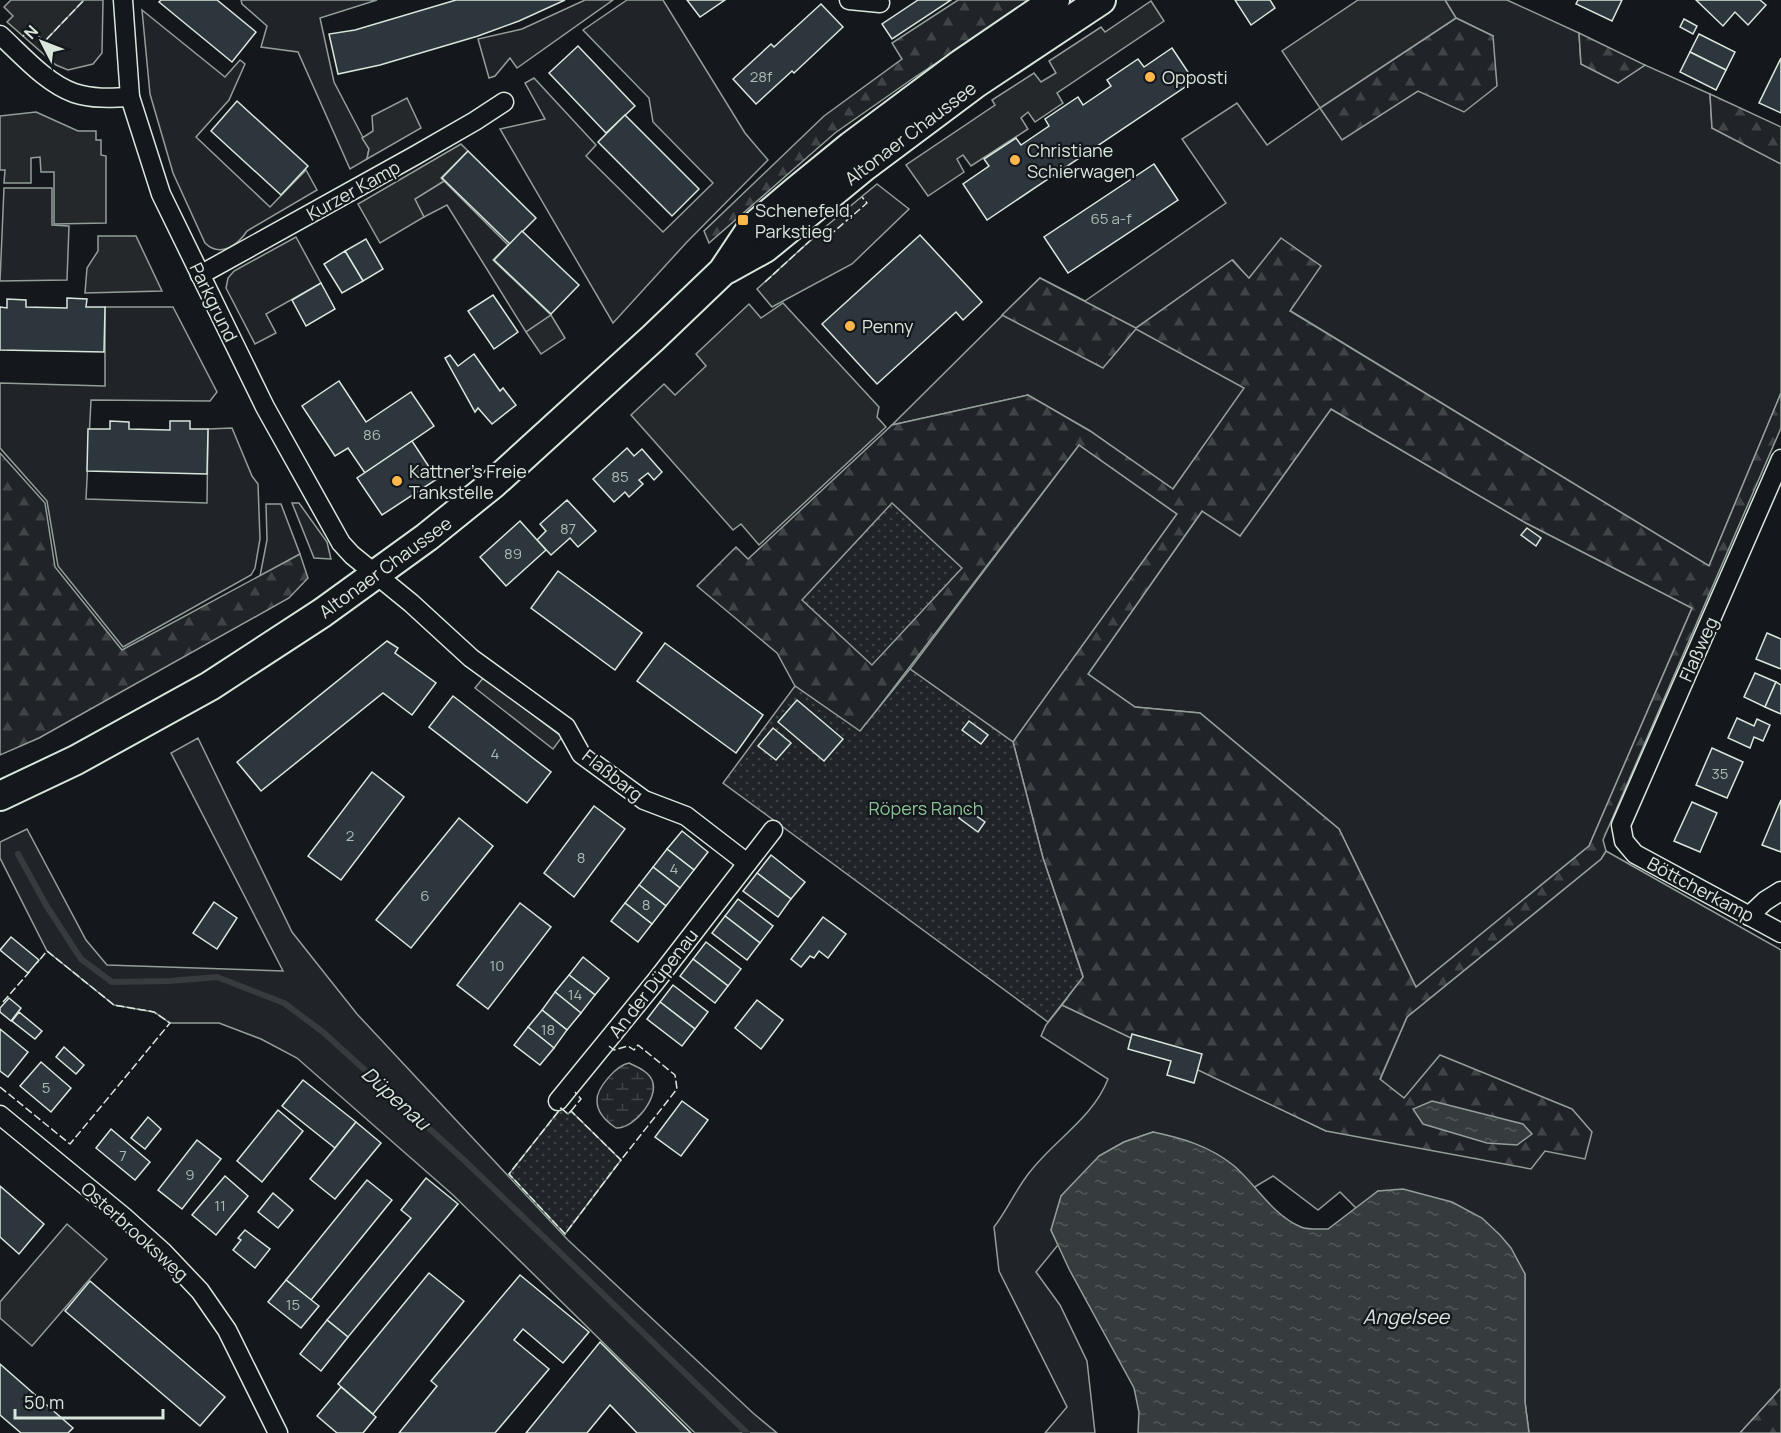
<svg xmlns="http://www.w3.org/2000/svg" width="1781" height="1433" viewBox="0 0 1781 1433" font-family="Manrope,sans-serif">
<style>
.grass{fill:#202428;stroke:#939e99;stroke-width:1.5}
.forest{fill:url(#forest-firs);stroke:#939e99;stroke-width:1.5;fill-rule:evenodd}
.wetland{fill:url(#wetland-marsh);stroke:#939e99;stroke-width:1.5}
.park{fill:url(#park-dots);stroke:#939e99;stroke-width:1.5}
.parking{fill:#24282b;stroke:#939e99;stroke-width:1.5}
.water{fill:url(#water-ripples);stroke:#939e99;stroke-width:1.5}
.lines{fill:none;stroke-linecap:round;stroke-linejoin:round}
.stream{stroke:#363b3e;stroke-width:6}
.building{fill:#2c363c;stroke:#d8e6dc;stroke-width:1.5}
.minor-casing{stroke:#d8e6dc;stroke-width:21}
.primary-casing{stroke:#d8e6dc;stroke-width:32}
.minor{stroke:#14181c;stroke-width:18}
.primary{stroke:#14181c;stroke-width:28}
.fence{stroke:#d8e6dc;stroke-width:1.5;stroke-dasharray:8 3;stroke-linecap:butt}
.poi-dot{fill:#ffb74d;stroke:#14181c;stroke-width:2}
.labels{text-anchor:middle;dominant-baseline:central;stroke-width:4.5;stroke-linejoin:round;paint-order:stroke}
.number-label{font-size:15px;fill:#adbab4}
.poi-label{font-size:18px;fill:#d8e6dc;stroke:#14181c;text-anchor:start}
.street-label{font-size:18px;fill:#d8e6dc;stroke:#14181c}
.park-label{font-size:18px;fill:#8ac095;stroke:#14181c}
.water-label{font-size:20px;font-style:italic;fill:#d8e6dc;stroke:#14181c}
</style>
<defs>
<pattern id="forest-firs" width="22" height="20" patternUnits="userSpaceOnUse" patternTransform="scale(1.5)"><rect width="22" height="20" fill="#202428"/><path d="M5 1l3.5 6h-7zM16 11l3.5 6h-7z" fill="#404447"/></pattern>
<pattern id="wetland-marsh" width="20" height="14" patternUnits="userSpaceOnUse" patternTransform="scale(1.5)"><rect width="20" height="14" fill="#202428"/><path d="M1 5h8M5 5V1M11 12h8M15 12V8" fill="none" stroke="#404447"/></pattern>
<pattern id="park-dots" width="8" height="8" patternUnits="userSpaceOnUse" patternTransform="scale(1.5)"><rect width="8" height="8" fill="#202428"/><path d="M2 2h.1M6 6h.1" fill="none" stroke="#404447" stroke-width="1.8" stroke-linecap="round"/></pattern>
<pattern id="water-ripples" width="26" height="14" patternUnits="userSpaceOnUse" patternTransform="scale(1.5)"><rect width="26" height="14" fill="#363b3e"/><path d="M2 4q2-2 4 0t4 0M15 11q2-2 4 0t4 0" fill="none" stroke="#525759"/></pattern>
</defs>
<rect width="100%" height="100%" fill="#14181c"/>
<g class="grass">
<path d="M84 0H103L102 53 93 64 68 70 56 65 23 36 31 29 44 41Z"/>
<path d="M241 0H377L320 18 334 82 369 149 367 159 350 169 298 52 261 47 267 26 242 4Z"/>
<path d="M585 0H613L517 68 510 58 495 76 489 78 478 39 522 29Z"/>
<path d="M627 0H663L745 133 768 160 686 243 613 323 500 129 545 119 525 83 534 78 596 145 586 156 663 232 713 183 653 122 649 98 583 30Z"/>
<path d="M1445 0H1507L1579 33 1581 64 1618 83 1645 65 1710 94 1712 128 1781 164V393L1709 566 1289 310 1248 278 1233 260 1136 328 1245 388 1173 489 1090 431 1028 395 892 425 1040 278 1085 301 1226 203 1182 139 1237 103 1267 145 1320 108 1342 139 1418 91 1493 36 1456 18Z"/>
<path d="M142 10 225 77 240 60 245 64 229 100 196 137 270 207 306 170 317 190 247 231C238 245 220 258 205 243L173 173 150 94Z"/>
<path d="M444 181 508 245 493 260 551 315 526 332 447 205 424 217 414 199Z"/>
<path d="M877 184 909 209 852 264 772 307 757 289 824 228Z"/>
<path d="M4 188H52V225L69 226 67 280 0 281Z"/>
<path d="M296 237 321 283 266 314 276 333 255 344 226 288 228 278 234 271Z"/>
<path d="M105 307H173L217 392 210 401 91 400 86 499 207 503 208 429 232 428 252 476 258 484 260 539 255 568 251 575 123 647 58 566 47 501 0 448V383L105 386Z"/>
<path d="M1331 409 1526 523 1692 608 1589 846 1416 987 1339 829 1200 713 1135 707 1088 674 1203 510 1240 536Z"/>
<path d="M1079 445 1177 514 1013 742 910 669Z"/>
<path d="M292 503H299L327 542 331 559 314 558Z"/>
<path d="M266 504H281L300 554 260 576 267 540Z"/>
<path d="M198 738 292 932 357 1014 568 1240 753 1413 777 1433H695L453 1195 297 1058 261 1039 219 1023H170L154 1012 114 1005 47 951 0 858V842L27 829 86 940 107 965 283 971 171 753Z"/>
<path d="M1606 851 1781 950V1388L1740 1433H1529L1525 1402V1274L1378 1191 1357 1209 1340 1192 1318 1210 1273 1176 1253 1188 1234 1166 1153 1132 1124 1142 1099 1156 1051 1230 1058 1245 1036 1272 1060 1305 1087 1361 1095 1433H1045L1067 1407 999 1271 994 1227C1007 1210 1015 1191 1029 1173 1053 1141 1093 1118 1108 1079L1041 1036 1046 1025 1062 1005 1326 1131 1404 1098 1380 1080 1407 1017 1601 859Z"/>
</g>
<g class="forest">
<path d="M958 0H1032L915 77 835 133 709 243 704 231 824 116 902 59 892 43Z"/>
<path d="M1456 18 1493 36 1497 86 1464 112 1418 91 1342 140 1320 108Z"/>
<path d="M1579 33 1645 65 1618 83 1581 64Z"/>
<path d="M1710 94 1781 127V164L1712 128Z"/>
<path d="M1281 238 1321 266 1290 311 1709 566 1781 393V428L1603 840 1606 851 1601 859 1407 1017 1380 1079 1404 1098 1440 1055 1572 1109 1592 1132 1585 1159 1545 1151 1531 1169 1326 1131 1062 1005 1083 976 1043 858 1013 742 1177 514 1079 445 860 732 795 686 777 653 697 586 736 547 748 559 892 425 1028 395 1090 431 1173 489 1244 388 1136 329 1103 368 1002 315 1040 278 1136 328 1232 260 1249 278ZM1331 409 1526 523 1692 608 1589 846 1416 987 1339 829 1200 713 1135 707 1088 674 1202 511 1240 536Z"/>
<path d="M0 453 45 503 55 567 122 650 300 554 308 578 289 598 39 738 0 755Z"/>
<path d="M1781 1388V1433H1740Z"/>
</g>
<path class="wetland" d="M629 1063C637 1067 648 1071 652 1080 660 1097 634 1129 616 1128 607 1122 597 1113 597 1101 596 1088 617 1065 629 1063Z"/>
<g class="park">
<path d="M892 503 962 568 872 665 802 600Z"/>
<path d="M910 669 1013 742 1043 858 1083 977 1048 1022 723 783 795 686 860 731Z"/>
<path d="M561 1108 568 1114 571 1111 621 1160 565 1234 509 1174Z"/>
</g>
<g class="parking">
<path d="M11 0H84L44 42 31 29 23 36 7 22 13 16 4 7Z"/>
<path d="M1358 0H1445L1456 18 1320 108 1282 51Z"/>
<path d="M1151 1 1164 21 1057 93 1063 103 1035 122 1028 112 1021 118 1028 129 971 166 963 155 957 159 964 172 928 196 906 165 995 105 992 100 1034 73 1041 82 1056 73 1049 61 1101 27 1105 32Z"/>
<path d="M407 98 421 128 367 159 369 149 362 138 373 131 372 116Z"/>
<path d="M36 112 78 131H96V140H101V155L106 156V223L54 224V172H41L40 157 31 158V183H4L5 170H0V116Z"/>
<path d="M461 144 468 151 441 178 444 181 415 199 424 217 380 243 358 204Z"/>
<path d="M98 236H136L162 291 85 293 87 268 98 251Z"/>
<path d="M783 303 879 407 877 417 886 427 759 545 741 524 733 530 631 415 664 384 675 395 706 366 696 354 749 304 761 318Z"/>
<path d="M551 315 565 338 541 354 526 332Z"/>
<path d="M484 677 562 737 553 749 475 688Z"/>
<path d="M67 1224 107 1259 32 1346 0 1318V1302Z"/>
</g>
<g class="water">
<path d="M1432 1101 1523 1124 1532 1134 1517 1145 1487 1143 1423 1124 1413 1109Z"/>
<path d="M1153 1132C1182 1138 1209 1146 1233 1165 1255 1183 1272 1215 1301 1227 1308 1230 1320 1229 1328 1229L1378 1191 1403 1189 1452 1202 1482 1218 1500 1235 1511 1248 1525 1274V1402L1529 1433H1138L1139 1412 1134 1388 1069 1269 1051 1230 1061 1196 1099 1156 1124 1142Z"/>
</g>
<g class="lines">
<path class="stream" d="M18 854 46 905 81 959 112 982 170 981 217 977 284 1003 323 1032 465 1161 747 1433"/>
</g>
<g class="building">
<path d="M161 0H217L256 32 232 62 159 2Z"/>
<path d="M456 0H565L519 21 478 36 380 65 338 74 329 34 355 30Z"/>
<path d="M687 0H725L700 17Z"/>
<path d="M918 0H951L892 39 882 24Z"/>
<path d="M1235 0H1270L1275 8 1251 25Z"/>
<path d="M1578 0H1622L1612 21 1576 4Z"/>
<path d="M1696 0H1760L1766 5 1748 25 1735 12 1723 26Z"/>
<path d="M821 4 843 27 794 73 792 71 756 104 733 79 771 44 774 47Z"/>
<path d="M1684 19 1697 26 1693 34 1680 27Z"/>
<path d="M1699 34 1735 52 1726 70 1690 52Z"/>
<path d="M578 46 635 106 606 133 549 73Z"/>
<path d="M1172 48 1194 81 987 220 963 184 989 166 984 159 1016 138 1021 145 1049 126 1045 119 1078 97 1083 105 1111 86 1107 80 1138 59 1144 67Z"/>
<path d="M1690 52 1726 70 1716 90 1680 72Z"/>
<path d="M1781 58V113L1759 103Z"/>
<path d="M237 101 308 166 281 195 211 131Z"/>
<path d="M625 115 699 189 672 216 598 142Z"/>
<path d="M468 151 536 218 510 244 442 178Z"/>
<path d="M1154 164 1178 200 1068 273 1044 237Z"/>
<path d="M522 231 579 285 551 314 494 260Z"/>
<path d="M920 235 982 302 963 320 956 312 877 384 822 324Z"/>
<path d="M366 239 383 269 363 281 345 251Z"/>
<path d="M345 251 363 281 342 293 324 264Z"/>
<path d="M321 283 335 309 306 326 292 300Z"/>
<path d="M493 295 518 332 494 349 468 311Z"/>
<path d="M67 298 87 299 86 307H105L104 352 0 350V307L7 308V299L26 300V307L67 308Z"/>
<path d="M474 354 500 391 503 388 516 405 492 424 478 408 475 412 445 358 450 355 458 366Z"/>
<path d="M339 381 366 422 411 392 434 426 365 473 348 448 335 456 302 406Z"/>
<path d="M110 421 129 422V429L170 430V421H190V429H208L207 474 87 471 88 429H110Z"/>
<path d="M412 441 437 479 382 515 357 478Z"/>
<path d="M627 448 634 456 642 449 662 472 654 480 648 473 639 480 643 484 629 497 625 492 614 502 593 479Z"/>
<path d="M567 500 596 531 578 547 570 538 551 555 537 540 546 531 540 524Z"/>
<path d="M520 521 546 550 506 586 480 557Z"/>
<path d="M1527 528 1541 538 1536 546 1521 535Z"/>
<path d="M558 571 642 633 615 670 531 608Z"/>
<path d="M1767 633 1781 639V669L1756 659Z"/>
<path d="M387 641 398 648 395 653 436 683 412 715 383 693 261 791 237 762Z"/>
<path d="M665 643 763 715 736 753 637 681Z"/>
<path d="M1755 673 1776 682 1765 707 1744 697Z"/>
<path d="M1776 682 1781 685V714L1765 707Z"/>
<path d="M453 696 551 772 527 803 429 727Z"/>
<path d="M797 700 843 739 824 761 778 722Z"/>
<path d="M1737 718 1754 726 1757 719 1770 725 1763 741 1754 737 1750 748 1728 738Z"/>
<path d="M969 721 988 735 981 744 962 730Z"/>
<path d="M773 728 791 743 776 760 758 746Z"/>
<path d="M1712 748 1743 762 1727 798 1696 785Z"/>
<path d="M372 772 404 797 341 880 308 856Z"/>
<path d="M1781 800V852L1762 845Z"/>
<path d="M1692 802 1717 813 1700 852 1674 841Z"/>
<path d="M594 806 625 829 574 897 544 873Z"/>
<path d="M966 809 985 822 978 832 959 818Z"/>
<path d="M459 818 493 846 411 948 376 920Z"/>
<path d="M682 831 708 852 694 870 667 849Z"/>
<path d="M667 849 694 870 680 888 653 867Z"/>
<path d="M771 855 805 882 791 899 757 873Z"/>
<path d="M653 867 680 888 666 906 639 885Z"/>
<path d="M757 873 791 899 778 917 743 891Z"/>
<path d="M639 885 666 906 652 924 625 903Z"/>
<path d="M738 899 773 926 760 943 725 916Z"/>
<path d="M214 902 237 918 217 949 193 933Z"/>
<path d="M520 903 551 927 488 1009 457 985Z"/>
<path d="M625 903 652 924 638 942 611 921Z"/>
<path d="M725 916 760 943 747 960 712 933Z"/>
<path d="M823 917 846 934 828 958 819 951 814 958 810 956 801 967 791 959Z"/>
<path d="M11 937 39 960 28 973 0 950Z"/>
<path d="M706 942 741 969 728 986 693 959Z"/>
<path d="M583 957 609 978 595 995 569 975Z"/>
<path d="M693 959 728 986 715 1003 680 976Z"/>
<path d="M569 975 595 995 581 1013 555 992Z"/>
<path d="M673 985 708 1012 695 1029 660 1002Z"/>
<path d="M555 992 581 1013 567 1030 542 1010Z"/>
<path d="M9 998 21 1008 11 1021 0 1012V1008Z"/>
<path d="M757 1000 783 1020 761 1049 735 1028Z"/>
<path d="M660 1002 695 1029 682 1046 647 1019Z"/>
<path d="M542 1010 567 1030 554 1048 528 1027Z"/>
<path d="M19 1012 42 1031 35 1039 12 1021Z"/>
<path d="M528 1027 554 1048 540 1065 514 1045Z"/>
<path d="M0 1029 28 1052 8 1077 0 1071Z"/>
<path d="M1132 1034 1202 1054 1194 1083 1167 1075 1171 1061 1128 1049Z"/>
<path d="M64 1047 84 1065 76 1074 56 1057Z"/>
<path d="M41 1062 71 1088 51 1112 20 1086Z"/>
<path d="M303 1080 356 1122 335 1148 282 1106Z"/>
<path d="M682 1101 708 1120 681 1156 655 1137Z"/>
<path d="M278 1110 303 1131 262 1182 237 1161Z"/>
<path d="M148 1117 161 1129 145 1149 131 1138Z"/>
<path d="M356 1122 381 1143 335 1199 310 1179Z"/>
<path d="M111 1129 150 1162 135 1180 96 1148Z"/>
<path d="M197 1140 221 1159 182 1209 158 1190Z"/>
<path d="M225 1176 248 1196 216 1235 192 1215Z"/>
<path d="M426 1178 458 1204 348 1337 327 1320 411 1218 401 1210Z"/>
<path d="M367 1180 392 1200 311 1300 286 1280Z"/>
<path d="M0 1186 44 1224 19 1254 0 1237Z"/>
<path d="M273 1193 293 1210 278 1228 258 1212Z"/>
<path d="M245 1230 270 1249 255 1268 233 1250 241 1240 238 1238Z"/>
<path d="M429 1273 464 1301 373 1414 338 1384Z"/>
<path d="M520 1275 589 1332 563 1363 523 1329 514 1340 549 1369 495 1433H399L437 1386 431 1381Z"/>
<path d="M286 1280 319 1306 301 1328 268 1302Z"/>
<path d="M90 1281 225 1397 200 1426 65 1311Z"/>
<path d="M327 1320 348 1337 321 1371 300 1354Z"/>
<path d="M600 1342 691 1433H637L610 1405 587 1433H526Z"/>
<path d="M0 1364 73 1428 68 1433H21L0 1415Z"/>
<path d="M341 1387 376 1417 363 1433H337L317 1416Z"/>
</g>
<g class="lines">
<g class="minor-casing">
<g id="minor">
<path d="M123 0 130 97 161 194 265 407 341 543 352 555 411 603 471 658 566 727 581 754 644 800 686 816 747 863"/>
<path d="M849 0 880 3"/>
<path d="M0 35C22 55 46 83 74 93 92 99 111 98 130 97"/>
<path d="M200 275 416 155 475 121 504 102"/>
<path d="M1781 459 1621 825 1624 841 1635 854 1781 933"/>
<path d="M1749 916 1765 901 1781 891"/>
<path d="M558 1101 656 981 773 830"/>
<path d="M0 1115 124 1217 163 1252 200 1291 227 1330 278 1433"/>
</g>
</g>
<g class="primary-casing">
<g id="primary">
<path d="M727 269 765 248 865 166 976 83 1101 0"/>
<path d="M0 796 76 760 210 686 322 613 427 537 494 483 653 338 723 271 751 229 796 191 851 146 961 64 1055 0"/>
</g>
</g>
<use href="#minor" class="minor"/>
<use href="#primary" class="primary"/>
<g class="fence">
<path d="M23 36 31 29 44 42 84 0"/>
<path d="M765 282 824 228 830 235 867 203 862 197"/>
<path d="M3 1002 31 970"/>
<path d="M609 1046 614 1050 628 1046 634 1050 638 1045 675 1075 677 1089 621 1160"/>
<path d="M0 1087 70 1144 170 1023 154 1012 114 1005 47 951 37 963"/>
<path d="M561 1108 568 1114 571 1111 621 1160 565 1234 509 1174Z"/>
<path d="M571 1111 581 1099 575 1092"/>
</g>
</g>
<g class="poi-dot">
<circle cx="1150" cy="77" r="6"/>
<circle cx="1015" cy="160" r="6"/>
<rect x="737" y="214" width="12" height="12" rx="3"/>
<circle cx="850" cy="326" r="6"/>
<circle cx="397" cy="481" r="6"/>
</g>
<g class="labels">
<g class="number-label">
<text x="761" y="76">28f</text>
<text x="1111" y="218">65 a-f</text>
<text x="372" y="434">86</text>
<text x="620" y="476">85</text>
<text x="568" y="528">87</text>
<text x="513" y="553">89</text>
<text x="495" y="753">4</text>
<text x="1720" y="773">35</text>
<text x="350" y="835">2</text>
<text x="581" y="857">8</text>
<text x="674" y="868">4</text>
<text x="425" y="895">6</text>
<text x="646" y="904">8</text>
<text x="497" y="965">10</text>
<text x="575" y="994">14</text>
<text x="548" y="1029">18</text>
<text x="46" y="1087">5</text>
<text x="123" y="1155">7</text>
<text x="190" y="1174">9</text>
<text x="220" y="1205">11</text>
<text x="293" y="1304">15</text>
</g>
<g class="poi-label">
<text x="1162" y="77">Opposti</text>
<text x="1027" y="150">Christiane<tspan x="1027" dy="21">Schierwagen</tspan></text>
<text x="755" y="210">Schenefeld,<tspan x="755" dy="21">Parkstieg</tspan></text>
<text x="862" y="326">Penny</text>
<text x="409" y="471">Kattner's Freie<tspan x="409" dy="21">Tankstelle</tspan></text>
</g>
<g class="street-label">
<text transform="translate(910 133) rotate(-37)">Altonaer Chaussee</text>
<text transform="translate(353 190) rotate(-29)">Kurzer Kamp</text>
<text transform="translate(214 302) rotate(64)">Parkgrund</text>
<text transform="translate(385 567) rotate(-36)">Altonaer Chaussee</text>
<text transform="translate(1698 649) rotate(-66)">Flaßweg</text>
<text transform="translate(613 775) rotate(38)">Flaßbarg</text>
<text transform="translate(1701 889) rotate(28)">Böttcherkamp</text>
<text transform="translate(653 983) rotate(-52)">An der Düpenau</text>
<text transform="translate(135 1231) rotate(42)">Osterbrooksweg</text>
</g>
<g class="park-label">
<text x="926" y="808">Röpers Ranch</text>
</g>
<g class="water-label">
<text transform="translate(396 1098) rotate(42)">Düpenau</text>
<text x="1406" y="1316">Angelsee</text>
</g>
</g>
<g transform="translate(42 42) rotate(312)" stroke="#14181c" stroke-width="4.5" paint-order="stroke">
<path d="M0-4.5L10 22L0 15L-10 22Z" fill="#d8e6dc"/>
<text y="-9" font-size="16" font-weight="bold" text-anchor="middle" fill="#d8e6dc">N</text>
</g>
<path d="M15 1409v9h148v-9" fill="none" stroke="#d8e6dc" stroke-width="3"/>
<text x="24" y="1409" font-size="18" fill="#d8e6dc" stroke="#14181c" stroke-width="4.5" paint-order="stroke">50 m</text>
</svg>
